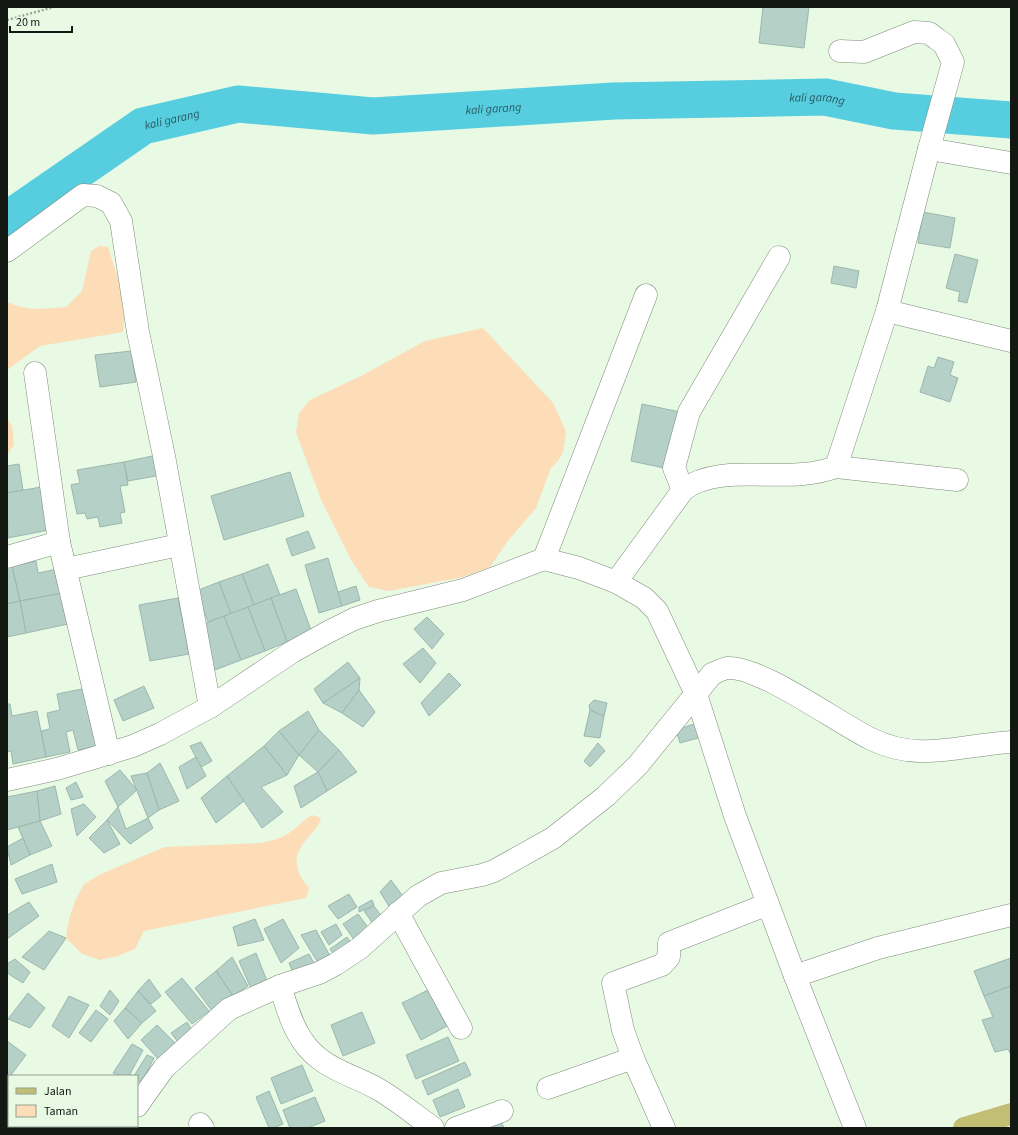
<svg xmlns="http://www.w3.org/2000/svg" width="1018" height="1135" viewBox="0 0 1018 1135" font-family="'Source Sans 3',sans-serif">
<style>
.green{fill:#fcddb8}
.lines{fill:none;stroke-linecap:round;stroke-linejoin:round}
.river{stroke:#56cedf;stroke-width:37}
.building{fill:#b4d0c7;stroke:#9bb7ae}
.minor-casing{stroke:#7d8c7a;stroke-width:23}
.major-casing{stroke:#fff;stroke-width:23}
.path{stroke:#9aa797;stroke-width:2.5;stroke-dasharray:2 2;stroke-linecap:butt}
.minor{stroke:#fff;stroke-width:22}
.major{stroke:#c2be73;stroke-width:22}
.labels{text-anchor:middle;dominant-baseline:central;stroke-width:3.5;stroke-linejoin:round;paint-order:stroke}
.water-label{font-size:12px;font-style:italic;fill:#285b62;stroke:#e8f9e4}
</style>
<rect width="100%" height="100%" fill="#e8f9e4"/>
<g class="green">
<path d="M99 246 108 247 126 304 123 332 40 346 7 370V302C27 311 45 309 66 307L82 291 91 251Z"/>
<path d="M483 328 554 404 566 432 563 452 558 461 551 468 536 508 507 542 490 567 463 577 389 591 369 587 351 560 322 502 296 432 299 413 310 400 361 376 425 341Z"/>
<path d="M7 418 12 426 14 445 7 455Z"/>
<path d="M312 815 321 818C318 829 311 833 305 841 291 858 296 873 309 888L306 898 144 931 135 949 118 956 100 960 82 954 66 938 69 919 75 901 84 884 101 874 165 847 261 843C271 841 281 838 289 833 297 828 303 820 312 815Z"/>
</g>
<g class="lines">
<path class="river" id="s1" d="M7 220 143 126 238 104 373 116 614 101 825 97 894 111 1011 120"/>
</g>
<g class="building">
<path d="M763 7H809L804 48 759 43Z"/>
<path d="M923 212 955 218 950 248 918 243Z"/>
<path d="M955 254 978 260 967 303 958 301 960 292 946 288Z"/>
<path d="M834 266 859 271 856 288 831 283Z"/>
<path d="M131 351 136 382 100 387 95 355Z"/>
<path d="M938 357 954 362 950 375 958 378 950 402 920 392 928 366 934 368Z"/>
<path d="M642 404 680 412 669 469 631 461Z"/>
<path d="M157 455 161 475 128 481 124 462Z"/>
<path d="M124 462 128 485 120 486 125 512 120 513 122 523 100 527 98 517 87 519 85 513 77 514 71 485 80 483 77 470Z"/>
<path d="M19 464 23 490 7 493V466Z"/>
<path d="M290 472 304 516 224 540 211 496Z"/>
<path d="M41 487 49 530 8 538 7 493Z"/>
<path d="M308 531 315 548 292 556 286 539Z"/>
<path d="M328 558 342 606 319 613 305 565Z"/>
<path d="M36 561 38 573 57 569 62 593 20 601 12 566Z"/>
<path d="M268 564 280 595 254 605 242 574Z"/>
<path d="M12 566 20 601 7 604V567Z"/>
<path d="M242 574 254 605 231 614 219 582Z"/>
<path d="M219 582 231 614 208 622 196 591Z"/>
<path d="M356 586 360 600 342 606 338 592Z"/>
<path d="M296 589 312 633 287 642 271 598Z"/>
<path d="M62 593 68 624 26 633 20 601Z"/>
<path d="M178 598 189 654 150 661 139 605Z"/>
<path d="M271 598 287 642 265 651 248 607Z"/>
<path d="M20 601 26 633 7 637V604Z"/>
<path d="M248 607 265 651 241 660 224 616Z"/>
<path d="M224 616 241 660 215 670 199 626Z"/>
<path d="M427 617 444 634 432 649 414 629Z"/>
<path d="M423 648 436 663 420 683 403 664Z"/>
<path d="M348 662 360 678 323 703 314 689Z"/>
<path d="M449 673 461 685 429 716 421 703Z"/>
<path d="M360 678 359 690 342 713 323 703Z"/>
<path d="M144 686 154 708 123 721 114 700Z"/>
<path d="M87 688 99 746 78 750 73 730 66 732 70 752 46 757 41 731 50 729 47 713 60 710 57 694Z"/>
<path d="M359 690 375 712 363 727 342 713Z"/>
<path d="M594 700 607 703 604 716 590 710 589 705Z"/>
<path d="M7 704H10L12 716 37 711 46 757 13 764 11 751 7 752Z"/>
<path d="M590 710 604 716 600 738 584 736Z"/>
<path d="M308 711 319 730 299 755 279 731Z"/>
<path d="M697 723 702 737 680 743 676 730Z"/>
<path d="M319 730 339 750 318 772 299 755Z"/>
<path d="M279 731 299 755 287 775 264 746Z"/>
<path d="M201 742 212 761 201 767 190 746Z"/>
<path d="M598 743 605 751 590 767 584 761Z"/>
<path d="M264 746 287 775 261 787 283 812 262 828 227 776Z"/>
<path d="M339 750 357 772 327 791 318 772Z"/>
<path d="M196 757 206 776 187 789 179 767Z"/>
<path d="M160 763 179 801 159 810 147 773Z"/>
<path d="M120 770 137 790 118 807 105 781Z"/>
<path d="M318 772 327 791 301 808 294 786Z"/>
<path d="M147 773 159 810 148 818 131 776Z"/>
<path d="M227 776 244 801 216 823 201 798Z"/>
<path d="M76 782 83 797 71 800 66 788Z"/>
<path d="M55 786 61 814 40 821 37 791Z"/>
<path d="M37 791 40 821 7 830V797Z"/>
<path d="M84 804 96 817 77 836 71 809Z"/>
<path d="M118 807 126 829 148 818 153 828 130 844 107 820Z"/>
<path d="M107 820 120 844 104 853 89 838Z"/>
<path d="M40 821 52 846 30 855 18 827Z"/>
<path d="M23 838 30 855 11 865 7 847Z"/>
<path d="M52 864 57 882 22 894 15 879Z"/>
<path d="M391 880 405 899 392 911 380 892Z"/>
<path d="M349 894 357 907 338 919 328 906Z"/>
<path d="M372 900 374 905 359 912V907Z"/>
<path d="M29 902 39 916 7 939V915Z"/>
<path d="M374 906 387 923 378 931 364 911Z"/>
<path d="M358 914 373 934 357 944 343 924Z"/>
<path d="M255 919 264 940 238 946 233 927Z"/>
<path d="M283 919 299 948 281 963 264 929Z"/>
<path d="M336 924 342 935 329 945 321 932Z"/>
<path d="M316 930 331 958 320 966 301 935Z"/>
<path d="M49 931 66 938 44 970 22 957Z"/>
<path d="M347 937 355 949 339 961 330 949Z"/>
<path d="M256 953 267 981 252 991 239 961Z"/>
<path d="M309 954 315 965 294 975 289 963Z"/>
<path d="M232 957 248 986 233 996 216 971Z"/>
<path d="M1011 958V986L984 996 974 971Z"/>
<path d="M15 959 30 972 23 983 7 973V964Z"/>
<path d="M216 971 233 996 212 1011 195 988Z"/>
<path d="M182 978 209 1011 192 1024 165 992Z"/>
<path d="M149 979 161 996 151 1004 138 991Z"/>
<path d="M1011 986V1055L1008 1049 995 1052 982 1020 993 1017 984 996Z"/>
<path d="M110 990 119 1001 110 1015 100 1006Z"/>
<path d="M428 990 447 1026 421 1040 402 1003Z"/>
<path d="M138 991 156 1011 142 1023 125 1008Z"/>
<path d="M28 993 45 1008 30 1028 8 1019Z"/>
<path d="M69 996 89 1005 69 1038 52 1026Z"/>
<path d="M125 1008 142 1023 128 1039 114 1021Z"/>
<path d="M96 1010 108 1019 91 1042 79 1033Z"/>
<path d="M362 1012 375 1043 343 1056 331 1025Z"/>
<path d="M187 1022 194 1034 182 1047 171 1033Z"/>
<path d="M157 1025 176 1044 161 1062 141 1040Z"/>
<path d="M448 1037 459 1061 416 1079 406 1055Z"/>
<path d="M7 1041 26 1055 11 1075 7 1072Z"/>
<path d="M132 1044 143 1050 129 1076H120L113 1073Z"/>
<path d="M147 1055 154 1058 142 1082 137 1081V1076H134Z"/>
<path d="M465 1062 471 1075 428 1095 422 1081Z"/>
<path d="M302 1065 313 1091 281 1104 271 1078Z"/>
<path d="M458 1089 465 1107 440 1117 433 1100Z"/>
<path d="M269 1091 283 1124 273 1128H269L256 1097Z"/>
<path d="M315 1097 325 1121 308 1128H290L283 1110Z"/>
<path d="M499 1117 504 1128H478Z"/>
<path d="M62 1126H88L89 1128H63Z"/>
</g>
<g class="lines">
<g class="minor-casing">
<g id="minor">
<path d="M840 51 864 52 914 32 929 33 937 39 944 44 953 62 929 149"/>
<path d="M7 251 83 195 97 196 111 203 121 221 138 332 164 456 210 707"/>
<path d="M887 311 1011 341"/>
<path d="M35 373 59 542 109 754"/>
<path d="M836 467 957 480"/>
<path d="M683 490 674 468 689 412 779 257"/>
<path d="M7 557 59 542"/>
<path d="M544 559 646 295"/>
<path d="M66 569 179 545"/>
<path d="M616 582 683 490C714 466 766 478 803 474 815 473 825 471 836 467L887 311 929 149 1011 163"/>
<path d="M7 780 57 769 87 760 133 746 160 734 210 707 292 652 328 632 354 619 378 611 463 590 544 559 579 568 616 582 644 598 657 611 696 694 735 816 795 976 855 1128"/>
<path d="M398 913 461 1028"/>
<path d="M795 976 878 948 1011 915"/>
<path d="M280 986C286 1004 291 1024 302 1040 320 1068 351 1074 378 1089 397 1100 415 1115 433 1128"/>
<path d="M548 1088 633 1058"/>
<path d="M137 1106 164 1068 229 1009 280 986 319 973 336 964 360 948 418 896 441 883 482 875 494 871 553 838 606 796 638 765 712 674C717 672 722 669 727 668 759 665 838 723 871 739 920 763 960 745 1011 742"/>
<path d="M200 1124 203 1128"/>
<path d="M125 1128 126 1126"/>
<path d="M456 1128 502 1111"/>
<path d="M664 1128 633 1058 623 1030 613 983 662 965 669 957V943L768 904"/>
</g>
</g>
<g class="major-casing">
<path id="major" d="M964 1128 1011 1114"/>
</g>
<path class="path" d="M7 20 54 7"/>
<use href="#minor" class="minor"/>
<use href="#major" class="major"/>
</g>
<g class="labels">
<g class="water-label">
<text stroke="none"><textPath href="#s1" startOffset="843">kali garang</textPath></text>
<text stroke="none"><textPath href="#s1" startOffset="519">kali garang</textPath></text>
<text stroke="none"><textPath href="#s1" startOffset="195">kali garang</textPath></text>
</g>
</g>
<rect width="1018" height="1135" fill="none" stroke="#131912" stroke-width="16"/>
<rect x="8" y="1075" width="130" height="52" fill="#e8f9e4" stroke="#939f90"/>
<rect x="16" y="1088" width="20" height="6" fill="#c2be73" stroke="#939f90"/>
<text x="44" y="1095" font-size="12" fill="#131912">Jalan</text>
<rect x="16" y="1105" width="20" height="12" fill="#fcddb8" stroke="#939f90"/>
<text x="44" y="1115" font-size="12" fill="#131912">Taman</text>
<path d="M10 26v6h62v-6" fill="none" stroke="#131912" stroke-width="2"/>
<text x="16" y="26" font-size="12" fill="#131912" stroke="#e8f9e4" stroke-width="3" paint-order="stroke">20 m</text>
</svg>
